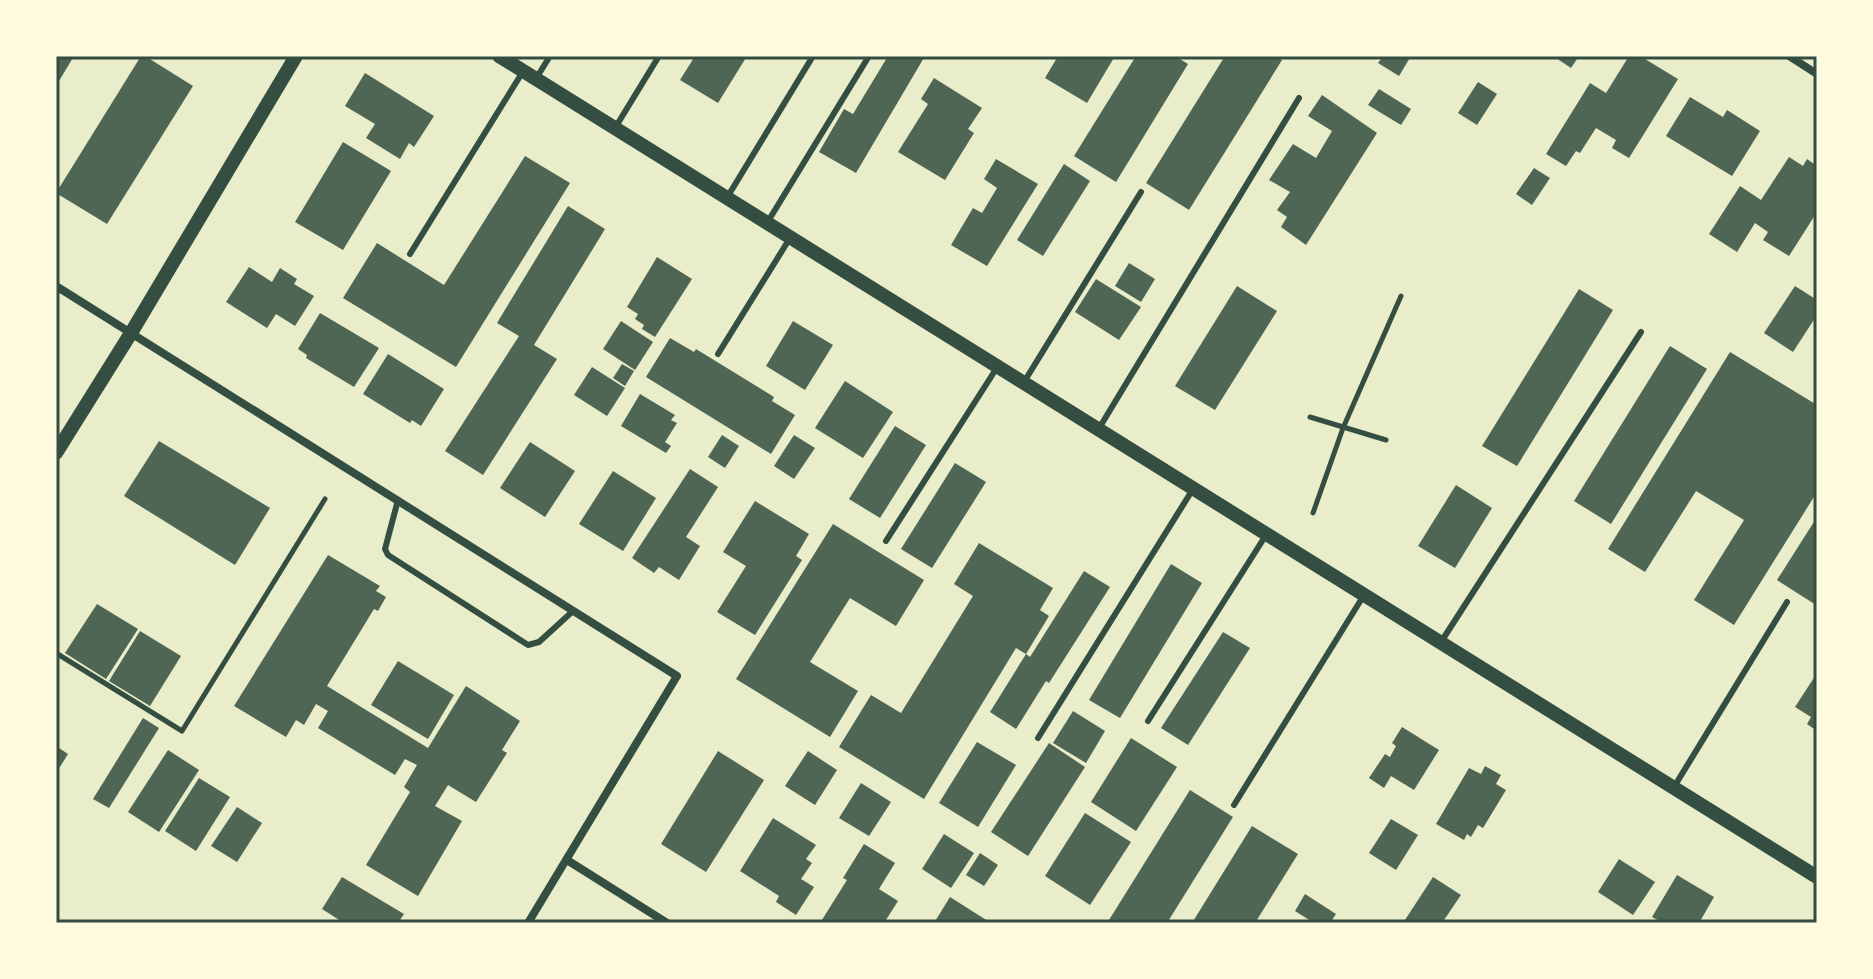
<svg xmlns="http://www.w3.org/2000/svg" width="1873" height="979" viewBox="0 0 1873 979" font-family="Spectral,serif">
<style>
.building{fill:#4f6655}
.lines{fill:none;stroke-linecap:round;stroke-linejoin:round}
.path{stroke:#344e41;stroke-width:5}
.service{stroke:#344e41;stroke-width:6}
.minor{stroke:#344e41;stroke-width:8}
.tertiary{stroke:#344e41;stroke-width:14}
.neatline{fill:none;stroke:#344e41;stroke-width:3}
</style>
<rect width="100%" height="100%" fill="#e9edc9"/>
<g class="building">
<path d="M56 56H74L56 86Z"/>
<path d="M141 56H145L193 86 107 224 56 193Z"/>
<path d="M695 56H747L718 103 680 80Z"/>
<path d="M888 56H925L856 173 819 152 844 109 853 114Z"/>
<path d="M1058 56 1068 59 1069 56H1115L1087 103 1045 78Z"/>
<path d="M1136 56H1175L1188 64 1116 182 1074 156Z"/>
<path d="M1225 56H1276L1282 60 1189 210 1146 183Z"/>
<path d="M1383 56H1411L1399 76 1378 63Z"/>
<path d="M1553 56H1579L1571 68Z"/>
<path d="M1629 56H1640L1678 79 1629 158 1612 148 1616 140 1596 128 1580 153 1576 151 1566 166 1546 154 1590 83 1606 93Z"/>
<path d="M365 73 434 116 414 147 409 143 400 159 366 138 375 124 345 106Z"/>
<path d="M934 78 982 108 968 129 974 133 945 180 898 152 928 104 921 99Z"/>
<path d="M1478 82 1497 94 1477 125 1458 113Z"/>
<path d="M1379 89 1411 109 1401 125 1368 105Z"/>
<path d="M1322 95 1377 133 1306 245 1281 227 1287 217 1277 210 1290 192 1269 180 1293 144 1316 158 1332 131 1308 116Z"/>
<path d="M1690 97 1723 117 1727 110 1760 131 1732 176 1666 136Z"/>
<path d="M343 142 391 171 343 250 295 222Z"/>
<path d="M525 156 570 183 456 367 343 298 377 243 444 285Z"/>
<path d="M1789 157 1803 166 1807 159 1817 166V212L1789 256 1763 240 1768 232 1755 223 1737 252 1709 234 1740 186 1761 200Z"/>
<path d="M996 159 1038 184 987 266 951 245 973 208 982 213 997 188 984 179Z"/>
<path d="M1064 164 1090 181 1043 256 1017 240Z"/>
<path d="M1534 168 1550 178 1532 205 1516 194Z"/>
<path d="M568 206 605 229 534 345 557 359 483 475 445 451 519 336 497 323Z"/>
<path d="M657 257 692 279 655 337 642 329 644 325 635 319 638 314 627 307Z"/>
<path d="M1129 263 1155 279 1141 302 1115 286Z"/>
<path d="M249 267 272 282 280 268 297 279 294 284 314 296 295 326 276 314 267 328 226 302Z"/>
<path d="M1096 279 1141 307 1119 340 1075 312Z"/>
<path d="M1237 286 1277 311 1215 410 1175 386Z"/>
<path d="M1795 286 1817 300V315L1793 352 1764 333Z"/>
<path d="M1579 289 1613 310 1517 466 1482 446Z"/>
<path d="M320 313 379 348 354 387 306 358 307 355 298 349Z"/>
<path d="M621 321 653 342 635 370 603 349Z"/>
<path d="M793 321 833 345 805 390 766 366Z"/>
<path d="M670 338 694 352 696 349 774 397 772 401 795 415 771 454 646 377Z"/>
<path d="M1670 346 1707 369 1611 524 1574 501Z"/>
<path d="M1730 352 1817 405V492L1734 625 1694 600 1744 520 1696 491 1645 572 1608 549Z"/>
<path d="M388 354 444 389 421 426 412 420 410 423 363 394Z"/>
<path d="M622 364 634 371 625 386 613 378Z"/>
<path d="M592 367 625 388 607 416 574 395Z"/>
<path d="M845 381 893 412 863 458 815 428Z"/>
<path d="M640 394 675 415 671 420 677 423 665 442 671 446 666 453 621 426Z"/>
<path d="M895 426 926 445 880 518 849 499Z"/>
<path d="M722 435 739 446 725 468 708 457Z"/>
<path d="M794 435 815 448 794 479 774 466Z"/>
<path d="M159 441 270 508 235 565 124 496Z"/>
<path d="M530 442 575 471 545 517 500 488Z"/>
<path d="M955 463 986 482 932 568 901 549Z"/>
<path d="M690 469 718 487 686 537 700 546 679 580 659 567 654 573 632 558Z"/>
<path d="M613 471 656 498 623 551 579 524Z"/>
<path d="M1456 485 1492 508 1455 568 1418 546Z"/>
<path d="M755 501 809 534 796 556 802 560 755 635 717 612 746 566 723 552Z"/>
<path d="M1817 517V603L1816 605 1777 580Z"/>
<path d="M833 524 924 580 896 626 850 598 810 662 858 691 830 737 736 679Z"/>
<path d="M979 543 1053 588 1040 610 1049 616 1026 654 1016 648 924 799 839 747 871 695 901 713 973 596 954 584Z"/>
<path d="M328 555 380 586 376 591 386 597 378 611 374 609 327 686 428 748 466 686 520 721 502 750 507 753 476 802 448 785 435 806 462 821 418 896 366 865 410 792 404 787 417 765 405 759 395 775 318 728 328 711 316 704 304 725 296 720 286 737 234 706Z"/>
<path d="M1171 564 1202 583 1120 718 1089 700Z"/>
<path d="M1084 571 1110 587 1049 683 1046 681 1016 729 990 712 1026 654 1030 657Z"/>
<path d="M97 604 138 629 106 679 65 653Z"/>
<path d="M140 631 181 656 150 706 109 681Z"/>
<path d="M1223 632 1250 648 1188 745 1161 728Z"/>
<path d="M398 661 454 695 428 739 371 705Z"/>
<path d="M1817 673V731L1807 724 1811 717 1795 707Z"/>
<path d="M1073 711 1105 731 1086 763 1053 743Z"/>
<path d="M143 718 159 728 109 808 93 799Z"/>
<path d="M1402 727 1439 750 1414 790 1391 776 1384 788 1369 778 1385 754 1390 757 1396 746 1392 743Z"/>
<path d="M1131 738 1177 767 1136 831 1091 802Z"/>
<path d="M977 742 1016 765 978 827 939 803Z"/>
<path d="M1049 743 1085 767 1028 856 991 832Z"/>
<path d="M56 746 68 754 58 770 56 769Z"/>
<path d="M168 750 199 770 159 832 128 812Z"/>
<path d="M718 751 764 780 706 872 661 844Z"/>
<path d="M808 751 837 770 815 805 785 786Z"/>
<path d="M1485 766 1501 775 1496 784 1506 790 1483 828 1478 825 1471 837 1467 834 1464 840 1436 824 1469 768 1481 774Z"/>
<path d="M199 778 230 797 196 851 165 831Z"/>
<path d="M861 783 891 802 869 836 839 818Z"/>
<path d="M1190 790 1233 817 1167 923H1113L1109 920Z"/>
<path d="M237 807 262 823 237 862 211 846Z"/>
<path d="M1085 813 1131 842 1090 905 1045 876Z"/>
<path d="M773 818 816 845 806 859 812 863 801 879 814 887 796 915 776 902 779 896 740 871Z"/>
<path d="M1391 819 1418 835 1396 870 1369 853Z"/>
<path d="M1252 826 1298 854 1255 923H1192Z"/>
<path d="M944 834 974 853 951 888 922 869Z"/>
<path d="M864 844 895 863 879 889 898 901 884 923H820L847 880 843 878Z"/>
<path d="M980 853 998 865 984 886 966 875Z"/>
<path d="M1619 859 1655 882 1633 915 1598 892Z"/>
<path d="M1677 875 1714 897 1699 923H1663L1652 917Z"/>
<path d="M342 877 404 914 398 923H344L322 909Z"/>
<path d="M1433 877 1461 895 1442 923H1403Z"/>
<path d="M1305 894 1336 914 1330 923H1314L1295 911Z"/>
<path d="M950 897 991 923H934Z"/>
</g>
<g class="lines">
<g class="path">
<path d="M1310 417 1386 440"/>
<path d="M1313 513 1343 428 1401 296"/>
<path d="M56 653 182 731 325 499"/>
</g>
<g class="service">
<path d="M537 77 550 56"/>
<path d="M615 128 659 56"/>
<path d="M728 196 813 56"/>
<path d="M767 223 869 56"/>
<path d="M410 254 522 73"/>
<path d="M718 354 790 238"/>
<path d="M1024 382 1141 192"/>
<path d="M1098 430 1299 98"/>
<path d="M398 500 385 549 388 555 528 645 539 642 573 611"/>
<path d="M886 541 998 366"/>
<path d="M1441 642 1641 332"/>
<path d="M1148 721 1266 535"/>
<path d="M1038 738 1193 489"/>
<path d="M1674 787 1787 602"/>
<path d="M1234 805 1364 595"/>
</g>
<g class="minor">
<path d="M1789 56 1817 74"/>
<path d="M56 286 677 676 528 923"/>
<path d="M567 860 667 923"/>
</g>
<g class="tertiary">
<path d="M499 56 1817 877"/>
<path d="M56 453 131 333 296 56"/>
</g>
</g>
<rect width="1873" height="979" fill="none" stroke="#fefae0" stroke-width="116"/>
<rect x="58" y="58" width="1757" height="863" class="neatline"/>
</svg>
